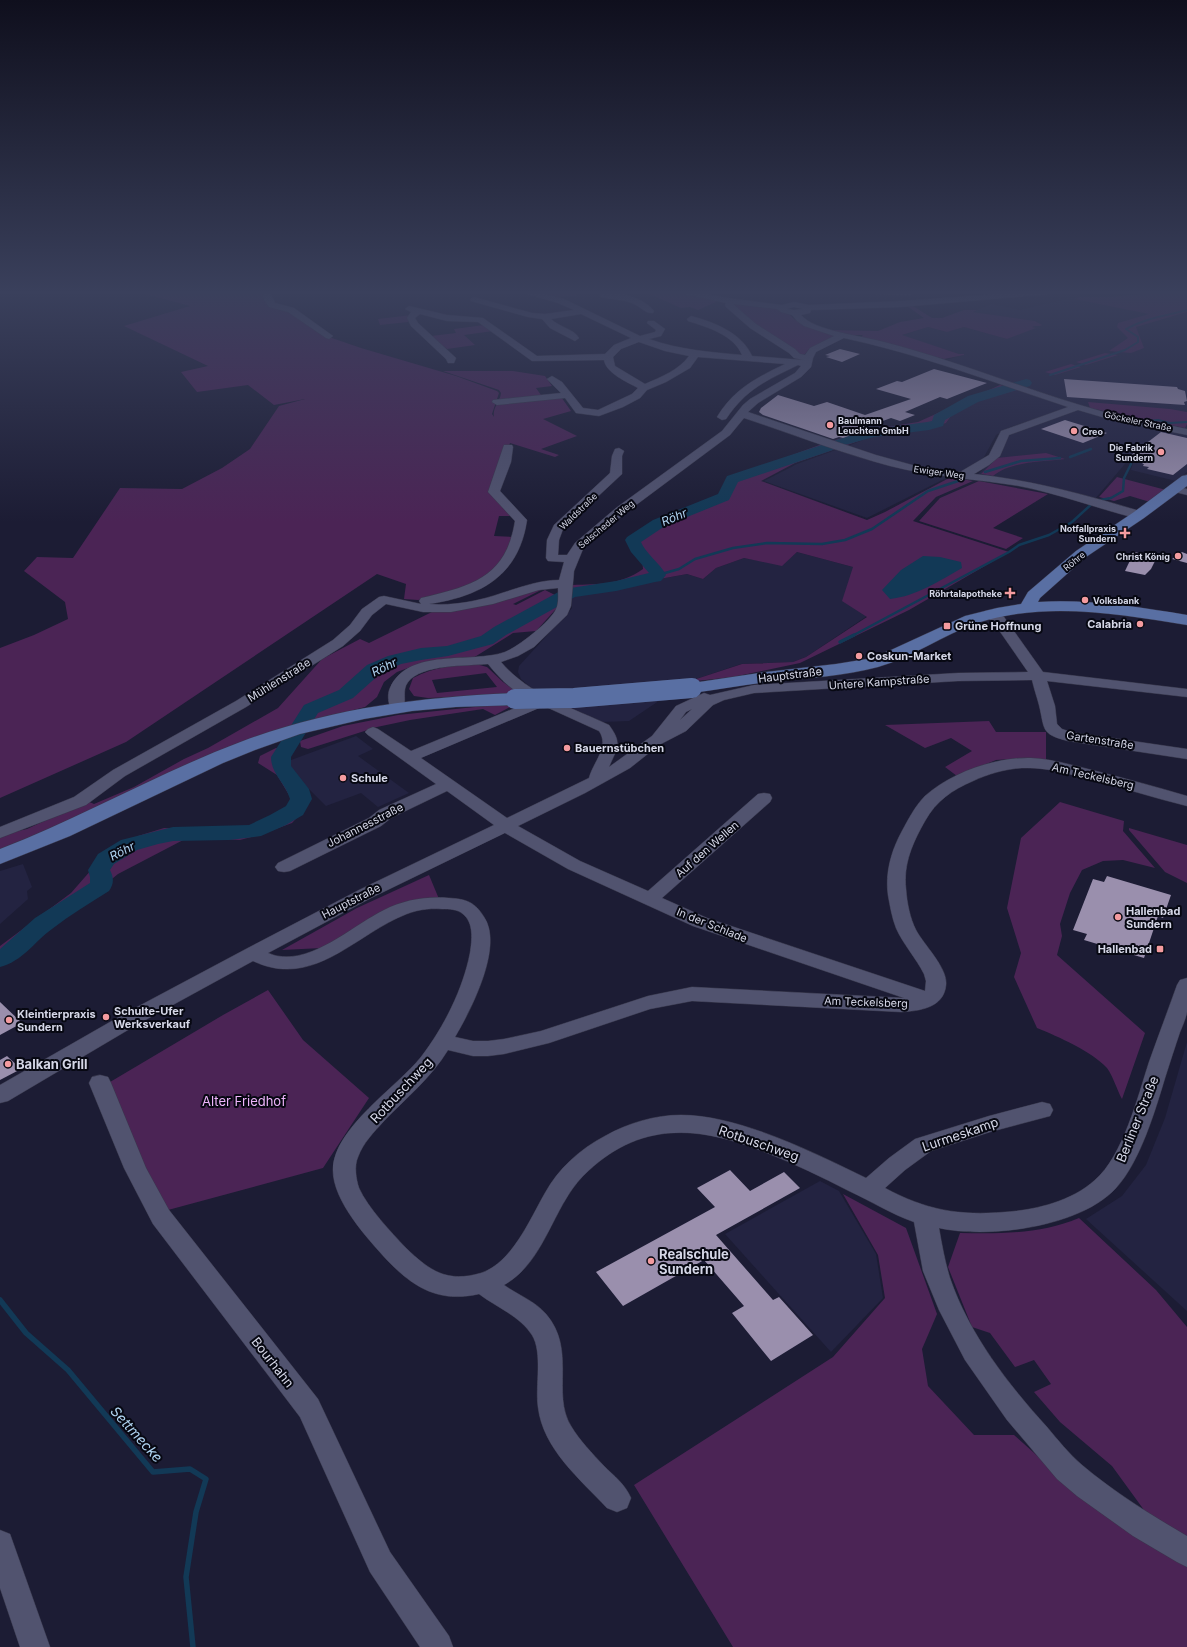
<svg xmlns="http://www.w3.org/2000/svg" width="1187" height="1647" viewBox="0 0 1187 1647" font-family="Inter,sans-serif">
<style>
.built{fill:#232341}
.green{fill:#4b2455;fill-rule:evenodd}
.water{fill:#123956}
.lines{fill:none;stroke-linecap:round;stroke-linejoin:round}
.stream-far3{stroke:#123956;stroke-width:2}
.stream-far2{stroke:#123956;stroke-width:2.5}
.stream-far1{stroke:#123956;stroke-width:3.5}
.stream{stroke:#123956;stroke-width:5.5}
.river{fill:#123956;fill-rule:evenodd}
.building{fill:#9a8fad}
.minor-casing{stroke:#38384c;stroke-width:1}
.major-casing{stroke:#38384c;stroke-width:1}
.minor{fill:#51536f;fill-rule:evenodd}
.major{fill:#596fa3;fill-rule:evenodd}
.major-bridge-casing{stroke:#38384c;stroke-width:20;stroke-linecap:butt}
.major-bridge{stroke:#596fa3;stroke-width:20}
.poi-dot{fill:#f49b9f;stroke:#070812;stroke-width:1.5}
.labels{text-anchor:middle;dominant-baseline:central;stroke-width:4;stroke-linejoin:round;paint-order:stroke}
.far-poi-label{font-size:9px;font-weight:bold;fill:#d5d7e7;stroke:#070812;text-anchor:end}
.far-street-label{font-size:9px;fill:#d5d7e7;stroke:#070812}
.poi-label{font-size:11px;font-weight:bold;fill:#d5d7e7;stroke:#070812;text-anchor:start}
.street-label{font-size:11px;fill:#d5d7e7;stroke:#070812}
.water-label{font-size:12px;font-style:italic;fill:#afd3f1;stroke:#070812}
.near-poi-label{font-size:13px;font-weight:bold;fill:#d5d7e7;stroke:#070812;text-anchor:start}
.near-street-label{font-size:13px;fill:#d5d7e7;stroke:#070812}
.near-park-label{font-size:13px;fill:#eeb4fb;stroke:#070812}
.near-water-label{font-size:14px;font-style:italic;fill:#afd3f1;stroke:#070812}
</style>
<rect width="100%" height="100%" fill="#1c1c34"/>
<g class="built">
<path d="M1071 298 1174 316 1187 312V429L1090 408 1010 382 946 360 963 355 900 336 928 327 947 332 964 327 1007 339 1035 326H1040L1038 322 1035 321 973 312 991 304 1020 310Z"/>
<path d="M1018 390 1071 407 1010 427 996 435 984 457 973 467 954 474 916 468 843 448 873 436 932 428 946 423 957 408 976 401Z"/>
<path d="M1079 409 1137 425 1187 435V472L1176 481 1131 470 1134 460 1130 458 1095 499 977 475 999 454 1008 437 1013 433Z"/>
<path d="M836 450 913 471 948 477 867 518 764 481 797 464Z"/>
<path d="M797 552 853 567 867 616 806 657 793 662 741 664 687 682 629 721 602 722 536 692 521 679 518 672 519 666 572 608 571 595 687 574 703 579 716 568 744 558 782 565Z"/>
<path d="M356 736 373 749 358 756 409 793 378 807 361 793 326 806 283 763Z"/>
<path d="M23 864 32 887 27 891 28 899 0 924V871Z"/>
<path d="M1187 1042V1311L1086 1219 1122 1196 1146 1165 1165 1118Z"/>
<path d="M820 1181 839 1191 876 1254 883 1298 831 1352 725 1234Z"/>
</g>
<g class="green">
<path d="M138 292H263L266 300 289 311 329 337 361 348 456 376 497 391 499 393 492 414 494 417C492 408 500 402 501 393L499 390 443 371H513L545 376 552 386 536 388 541 395 559 394 571 411 543 419 577 436 541 449 559 455 555 457 510 443 492 491 517 516H499L494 536 515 537 504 562 472 587 441 597 418 600 404 599 406 584 377 574 126 742 0 798V648L34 635 68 619 65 602 24 571 37 557 73 558 120 488 182 489 222 468 250 449 279 406 305 399 274 405 248 385 197 392 181 372 208 366 124 326 190 306Z"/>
<path d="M536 292H574L577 296 555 297Z"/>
<path d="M645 292H680L718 301 698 310 690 307 681 308Z"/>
<path d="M1173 292H1187V312L1136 327 1144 348 1131 353 1109 351 1128 338 1117 327 1118 323 1149 314 1075 299 1080 297H1106Z"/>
<path d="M731 304 777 309 788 313 794 319 804 325 833 335 832 337 809 349 805 354 801 356 760 328Z"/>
<path d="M907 306H913L932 318H942L964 310H977L973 312 1035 321 1042 325 1040 326H1035L1032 327 1036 328 1007 339 964 327 947 332 928 327 902 335 959 354H964V355L944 359 861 337 863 335H850L830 330 878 331 900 322 924 318Z"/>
<path d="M412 315 408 319V322L380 325 378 319Z"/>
<path d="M484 325 493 331 464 335 475 345 447 349 431 336 456 333 454 329Z"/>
<path d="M1105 353 1118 355 1086 365 1076 362Z"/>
<path d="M1071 364 1081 367 1055 375 1045 372Z"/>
<path d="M1000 385 1018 390 976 401 957 408 946 423 932 428 873 436 795 463 761 481 867 520 885 512 951 477 973 481 936 497 913 521 1009 552 909 610 800 663 733 677 687 682 742 664 793 662 806 657 867 617 842 601 853 567 797 552 782 566 744 558 716 568 703 579 687 574 571 595 572 585C599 584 621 585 643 569L642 558 635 542 653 521H660L719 496 728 479 822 444 868 430 918 422Z"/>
<path d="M1088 402 1170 409 1187 412V424L1185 428 1090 408Z"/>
<path d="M1046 453 1065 459C1042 462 1011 461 993 476L981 474 997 458Z"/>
<path d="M1117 477 1166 490 1150 502 1130 496 1114 501 1099 497Z"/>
<path d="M979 481 1048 494 993 528 1023 538 1006 549 919 521 940 498Z"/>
<path d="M538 586 543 589 513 604 516 605 545 590 557 596 556 609 536 631 513 633 473 658 438 661 416 665 397 672 384 682 377 697 365 707 293 726 0 853V835L27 829 87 801 94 804 134 787 184 759 208 748 278 708 322 659 360 639 369 643 436 610Z"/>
<path d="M476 664 487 667 503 682 520 694 428 698 414 696 409 689 413 678C434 667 454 665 476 664ZM486 673 497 687 437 693 432 680Z"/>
<path d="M494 705 512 706 495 715 483 709 410 720 377 727 308 749 301 747 300 741 343 726 398 715Z"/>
<path d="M989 721 996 732H1046V761L1024 758 996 760 957 776 945 767 972 751 951 738 925 748 885 725Z"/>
<path d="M283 747 278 759V767L307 795 305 809 292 823 262 834 240 840 187 838 118 874 25 950 0 964V946L71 893 106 853 138 836 164 828 239 829 263 824 284 814 292 800 277 775 258 763 260 756 276 748Z"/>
<path d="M1060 802 1124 821 1123 831 1155 868 1123 860 1103 861 1082 870 1070 893 1060 924 1062 936 1057 955 1145 1033 1122 1099C1117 1090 1113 1076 1107 1068 1091 1051 1059 1037 1037 1028L1014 977 1021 953 1007 908 1021 838Z"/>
<path d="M1129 828 1187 845V883L1165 872 1129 830Z"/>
<path d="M429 875 439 899 322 948 282 950 357 908Z"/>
<path d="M268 990 303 1040 369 1098 323 1168 168 1210 121 1126 105 1085 223 1015Z"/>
<path d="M843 1194 906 1228 937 1314 922 1349 928 1386 974 1435H1014L1090 1503 1187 1565V1647H733L634 1485 833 1357 885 1298 878 1255Z"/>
<path d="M1079 1218 1156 1290 1187 1327V1538L1152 1521 1112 1466 1060 1422 1034 1392 1051 1384 1034 1360 1015 1367 990 1333 972 1327 948 1267 960 1233C1000 1234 1042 1234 1079 1218Z"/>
</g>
<path class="water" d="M923 556 940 557 961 562 962 568C939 581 917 596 890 599L882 590 901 570Z"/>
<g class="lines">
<g class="stream-far3">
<path d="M1050 375 1125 350 1138 342V337L1126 329C1145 318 1166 316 1187 310"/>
<path d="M1149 421 1158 420 1170 423 1187 422"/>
</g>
<g class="stream-far2">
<path d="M1070 457 1091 449"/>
<path d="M985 472 1021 461 1060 458"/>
<path d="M658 575 679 569 695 559 733 548 767 543 822 544 845 540 872 529 928 491 964 479"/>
<path d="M852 636 1009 552 1019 545 1049 535 1072 522 1095 501 1111 498 1123 491 1124 478 1131 464"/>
</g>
<path class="stream-far1" d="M840 642 854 635"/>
<path class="stream" d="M0 1300 26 1333 68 1370 153 1472 190 1469 206 1479 196 1512 186 1577 193 1647"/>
<path class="river" d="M1026 379 1030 380 1032 383 1030 386 978 402 945 420 943 426 929 430 874 437 834 448 833 450 738 482 729 500 665 526 641 542C645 553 660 563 666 575L661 581 655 582 616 591 575 597 506 635 493 644 448 656 421 660 401 664 381 673 353 698 318 713 291 757V766L309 789 312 799 303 815 286 825 261 836 229 840 173 841 158 844 137 850 114 864 110 870C114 878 114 884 109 891 90 903 70 915 52 929 34 942 23 961 0 967V949L35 918 90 883V877L88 870 98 854 121 840 173 827 249 825 270 815 286 806 290 799C285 782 271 774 271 757L304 705 339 690 367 665 388 656 421 648 447 646 481 636 494 627 564 589 616 581 649 573 631 552 625 540 627 537 653 520 718 494 727 476 867 430 927 422 932 421 934 415 968 396Z"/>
</g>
<g class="building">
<path d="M840 349 860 354 842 362 826 357 830 356 825 355Z"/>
<path d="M934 369 987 383 947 399 940 397 905 412 915 415 900 421 891 418 858 430 862 431 843 438 839 437 833 439 763 415 759 412 761 408 778 395 814 406 827 402 865 415 911 399 876 389 897 381 902 382Z"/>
<path d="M1064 379 1177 387 1178 389 1185 391 1187 401 1184 402 1185 405 1067 397Z"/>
<path d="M1065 420 1107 433 1083 443 1041 429Z"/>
<path d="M1161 432 1187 438V464L1173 475 1147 469 1149 467 1143 466 1144 464H1142L1148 459 1131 455Z"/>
<path d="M1134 552 1157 557 1151 569 1145 575 1125 571Z"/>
<path d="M1182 552 1187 554V563L1172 559Z"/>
<path d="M1107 876 1171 895 1163 918 1158 916 1144 958 1084 940 1087 934 1073 930 1093 879 1104 882Z"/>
<path d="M0 1002 22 1023 0 1035Z"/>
<path d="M7 1056 21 1069 0 1080V1060Z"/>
<path d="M730 1170 750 1191 784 1172 800 1188 716 1235 773 1300 779 1297 813 1335 771 1361 732 1313 744 1306 704 1260 623 1306 596 1272 715 1207 697 1188Z"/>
</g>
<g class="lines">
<g class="minor-casing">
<g id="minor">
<path d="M262 292H270L275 303 294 308 333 336 329 339 326 338 288 312 269 307 264 300Z"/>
<path d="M526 292H537L564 299 640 336 655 332 656 330 647 323 648 321H654L665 329 661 336 649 339C680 350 710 352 742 355 734 335 707 327 688 321L687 319 691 316C714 322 742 333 752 356L803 360 794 358 789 353 750 328 726 307 725 305 726 303 684 294 683 292H696L728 298 782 305 794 302 809 305 901 301 1025 292H1054L1053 294H1050L901 307 811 310 810 313 801 315C814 331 863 336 884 342 958 361 1029 391 1104 412 1131 419 1159 423 1187 429V435L1112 420 1078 410 1009 435 1000 456 989 465 974 474C1032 480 1087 495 1143 512L1145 515 1143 518 1139 519C1099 509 1060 494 1019 486 976 479 933 477 890 466 841 453 792 434 744 418L730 435 624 514 583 549 574 571 571 606 567 615 534 647 518 656 501 662C529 695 571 707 609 725 623 744 617 748 609 767L652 736 676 706 704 693 710 695 754 685 958 673 1028 672 994 623 983 614 985 611 990 610 1004 617 1043 672 1187 689V697L1047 681 1055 706 1057 724 1062 729 1071 732 1187 749V759L1068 741C1040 734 1045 729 1039 705 1037 697 1034 689 1032 680L958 681 754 693 724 700 713 705 686 731 659 745 630 768 585 793 518 826 580 861 648 891 758 794 764 793 770 794 772 798 770 802 662 898 707 918 925 991 926 981 924 974C916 958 903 944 896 928 892 918 890 906 888 895 885 873 891 851 902 831 908 820 915 806 925 796 952 772 996 757 1031 758 1053 759 1075 766 1096 771 1127 779 1157 787 1187 796V806C1154 798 1121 787 1088 779 1066 773 1045 767 1022 768 1005 769 988 774 973 781 952 790 936 801 925 821 913 842 903 864 906 889 907 903 910 918 916 930 924 945 948 968 946 985 944 1008 919 1011 901 1012L692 1001 650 1009 549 1043 504 1054 488 1056H473L448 1050C431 1078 406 1098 384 1121 374 1132 363 1143 358 1157 354 1166 356 1179 359 1188 368 1208 391 1232 406 1248 430 1271 447 1283 481 1273 512 1263 530 1219 545 1193 558 1169 580 1149 605 1136 628 1123 655 1115 681 1115 739 1115 815 1153 866 1178L889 1158 915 1139 989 1116 1042 1102 1050 1104 1053 1110 1050 1116 990 1132 931 1151 905 1170 885 1188C926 1210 959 1216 1005 1212 1036 1210 1072 1201 1095 1180 1123 1156 1138 1096 1149 1062 1158 1036 1168 1011 1177 985L1180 980 1187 978C1187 989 1187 1001 1187 1012 1186 1018 1183 1025 1180 1032 1175 1047 1170 1062 1165 1078 1155 1111 1140 1162 1116 1188 1081 1227 988 1239 939 1228 942 1245 945 1262 950 1278 969 1334 1008 1384 1047 1427 1058 1440 1069 1454 1082 1465 1114 1492 1151 1515 1187 1536V1567L1177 1562 1133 1536 1077 1496 1057 1479 1007 1420 965 1360 939 1310 923 1271 914 1222C891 1214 871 1201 849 1191 822 1177 795 1164 767 1153 698 1125 639 1120 583 1176 552 1208 545 1262 504 1285 518 1295 535 1301 546 1314 577 1350 551 1393 571 1426 580 1441 592 1453 604 1466 614 1476 625 1484 631 1498L627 1508 617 1512 607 1508C580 1479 543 1449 538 1407 535 1386 543 1353 532 1335 520 1316 496 1307 479 1294 439 1303 414 1288 387 1260 367 1238 332 1200 333 1169 334 1128 397 1087 421 1057 444 1027 463 989 470 953 472 940 474 923 463 914 457 909 449 909 442 909 428 908 415 910 402 916 353 937 312 989 253 961L138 1024 8 1101 0 1103V1085L124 1014 246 949 359 890 494 825 447 791 391 818 381 826 290 871 284 872 278 871 275 867 278 863 369 818 379 810 436 784 368 735 365 732 368 729 373 727 378 729 411 751 532 701C513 692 501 680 488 664 467 666 422 664 408 682 401 691 408 703 402 711L397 713 392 711C388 705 387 694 390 688 408 647 471 664 505 652 518 647 551 621 556 609 559 603 558 595 558 588L539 590 493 604 451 612H423L386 604 372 615 360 631 343 646 246 707 125 776 86 805 0 838V827L74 797 113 770 236 701 333 640 350 625 362 609 379 597 384 596 421 604 419 601 421 598C471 586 506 578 515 521L488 492 504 445H512L513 447 511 462 500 491 527 520C519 575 482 596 429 604 454 606 479 601 502 593 521 587 540 580 559 580L564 562 548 561 546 558 547 540 554 525 610 473 612 456 615 449 619 448 624 451 622 456V474L563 529 559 540 558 555H567L575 543 616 508 722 431 743 405 750 399 795 373 801 366 798 365C766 381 747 388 726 419L722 420 717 417C734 389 756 378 785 364L698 357 690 368 666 382 647 390 640 398 623 407 599 416 576 413 565 398 497 405 492 402 493 400 561 393 547 379 552 376 562 382 583 408 598 410 632 394 638 388C627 382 606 373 604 360L532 361 478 322 447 321 420 314 415 318 418 323 456 358 454 363H448L446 359 411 326 407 318 411 312 405 309 409 306 447 315 483 318 537 356 605 354 614 345 631 338 581 314 551 319C559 327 574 329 579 338L575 341 550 328 542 319 528 317 471 301 470 299 474 297 532 313 545 314 574 310 558 303 527 294ZM733 304 777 309 781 312 792 315 797 321 804 326 834 336 810 348 805 355 800 354 795 349 756 324ZM794 307 803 309 794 310 787 309ZM844 338C920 354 994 383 1068 407L1001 431 989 455 960 472 916 466 876 455 748 412 758 403 801 377 811 367 813 358 816 352ZM639 342 665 351 689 356C679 370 661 377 645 384L615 366 613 357 621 349ZM544 706 599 731C610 747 593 762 589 778L507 818 421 758ZM692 709 680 720 686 712ZM505 833 568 869 693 926 904 998 692 987 648 996 541 1031 504 1039 488 1041H473L455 1037C471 1010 504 946 484 917 475 902 466 899 449 898 427 896 403 900 384 910 351 926 306 970 268 953L371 898Z"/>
<path d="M871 292H913L914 293 910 295 875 294Z"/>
<path d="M601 293C617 290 644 298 654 311L653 313C646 314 642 308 636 305 625 299 613 300 601 297L600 295Z"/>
<path d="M1175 486 1187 489V495L1171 491 1169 489 1171 487Z"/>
<path d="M100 1075 108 1077 111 1083 146 1168 169 1210 318 1399 390 1552 449 1636 453 1647H420L370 1572 300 1417 153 1224 124 1168 89 1083 92 1077Z"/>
<path d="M0 1530 10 1534 50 1647H20L0 1588Z"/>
</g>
</g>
<g class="major-casing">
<g id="major">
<path d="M1187 475V486L1144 518 1086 557 1040 598 1038 602C1088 599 1138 607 1187 615V625C1119 614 1045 601 977 623 943 635 913 657 878 667 844 676 810 678 776 681 748 684 720 689 692 693L686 692 683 688 686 684 692 683 766 672 836 664 867 659 891 650 965 616 997 608 1021 604 1028 592 1076 551 1134 512 1182 476Z"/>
<path d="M515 693 522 695 524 699 522 703 515 705 456 707 412 711 364 719 300 734 255 750 223 763 70 836 0 864V849C83 817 160 772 243 741 332 708 420 697 515 693Z"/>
</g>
</g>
<use href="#minor" class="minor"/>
<use href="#major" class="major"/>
<g class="major-bridge-casing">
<path id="major-bridge" d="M515 699 574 698 692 688"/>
</g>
<use href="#major-bridge" class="major-bridge"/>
</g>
<linearGradient id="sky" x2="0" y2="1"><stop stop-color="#0f0f1d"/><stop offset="0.56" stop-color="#3a405c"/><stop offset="1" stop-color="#3a405c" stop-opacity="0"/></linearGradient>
<rect width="1187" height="522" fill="url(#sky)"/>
<g class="poi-dot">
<circle cx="830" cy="425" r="4"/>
<circle cx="1074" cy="431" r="4"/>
<circle cx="1161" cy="452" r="4"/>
<path d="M1123 527h4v4h4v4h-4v4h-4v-4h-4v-4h4z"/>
<circle cx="1178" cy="556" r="4"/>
<path d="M1008 587h4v4h4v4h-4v4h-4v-4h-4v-4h4z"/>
<circle cx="1085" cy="600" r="4"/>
<circle cx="1140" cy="624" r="4"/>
<rect x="943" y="622" width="8" height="8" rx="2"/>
<circle cx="859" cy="656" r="4"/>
<circle cx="567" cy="748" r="4"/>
<circle cx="343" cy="778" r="4"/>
<circle cx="1118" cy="917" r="4"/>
<rect x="1156" y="945" width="8" height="8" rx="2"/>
<circle cx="106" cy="1017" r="4"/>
<circle cx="9" cy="1020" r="4"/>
<circle cx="8" cy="1064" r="4"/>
<circle cx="651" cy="1261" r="4"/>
</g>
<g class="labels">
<g class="far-poi-label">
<text x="838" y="420" text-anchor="start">Baulmann<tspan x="838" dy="10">Leuchten GmbH</tspan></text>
<text x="1082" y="431" text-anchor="start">Creo</text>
<text x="1153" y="447">Die Fabrik<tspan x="1153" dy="10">Sundern</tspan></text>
<text x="1116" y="528">Notfallpraxis<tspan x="1116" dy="10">Sundern</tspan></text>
<text x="1170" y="556">Christ König</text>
<text x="1002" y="593">Röhrtalapotheke</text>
<text x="1093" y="600" text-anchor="start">Volksbank</text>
</g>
<g class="far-street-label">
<text transform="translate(1138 421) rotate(12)">Göckeler Straße</text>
<text transform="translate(939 472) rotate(8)">Ewiger Weg</text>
<text transform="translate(578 511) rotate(-44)">Waldstraße</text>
<text transform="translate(606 524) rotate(-40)">Selscheder Weg</text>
<text transform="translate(1074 561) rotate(-39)">Röhre</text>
</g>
<g class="poi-label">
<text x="1132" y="624" text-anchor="end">Calabria</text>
<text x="955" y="626">Grüne Hoffnung</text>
<text x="867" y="656">Coskun-Market</text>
<text x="575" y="748">Bauernstübchen</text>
<text x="351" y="778">Schule</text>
<text x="1126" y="911">Hallenbad<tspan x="1126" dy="13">Sundern</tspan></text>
<text x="1152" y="949" text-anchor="end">Hallenbad</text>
<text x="114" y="1011">Schulte-Ufer<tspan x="114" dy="13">Werksverkauf</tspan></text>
<text x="17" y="1014">Kleintierpraxis<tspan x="17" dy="13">Sundern</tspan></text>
</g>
<g class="street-label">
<text transform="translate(790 675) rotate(-7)">Hauptstraße</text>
<text transform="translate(279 680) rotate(-32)">Mühlenstraße</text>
<text transform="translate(879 682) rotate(-4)">Untere Kampstraße</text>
<text transform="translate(1100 740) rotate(9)">Gartenstraße</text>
<text transform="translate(1093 776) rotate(13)">Am Teckelsberg</text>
<text transform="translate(365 825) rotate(-27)">Johannesstraße</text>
<text transform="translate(707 849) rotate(-41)">Auf den Wellen</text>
<text transform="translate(351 901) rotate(-27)">Hauptstraße</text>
<text transform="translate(712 925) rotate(22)">In der Schlade</text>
<text transform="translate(866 1002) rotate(2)">Am Teckelsberg</text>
</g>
<g class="water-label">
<text transform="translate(674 517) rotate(-23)">Röhr</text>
<text transform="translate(384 667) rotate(-26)">Röhr</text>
<text transform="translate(122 851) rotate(-27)">Röhr</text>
</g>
<g class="near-poi-label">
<text x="16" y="1064">Balkan Grill</text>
<text x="659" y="1254">Realschule<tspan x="659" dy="15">Sundern</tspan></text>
</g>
<g class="near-street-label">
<text transform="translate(401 1090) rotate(-47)">Rotbuschweg</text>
<text transform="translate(1137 1119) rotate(-68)">Berliner Straße</text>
<text transform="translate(960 1134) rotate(-19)">Lurmeskamp</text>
<text transform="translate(759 1143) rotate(19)">Rotbuschweg</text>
<text transform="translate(273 1362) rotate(52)">Bourhahn</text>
</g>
<g class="near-park-label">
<text x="244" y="1101">Alter Friedhof</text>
</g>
<g class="near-water-label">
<text transform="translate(137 1434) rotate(48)">Settmecke</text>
</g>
</g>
</svg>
